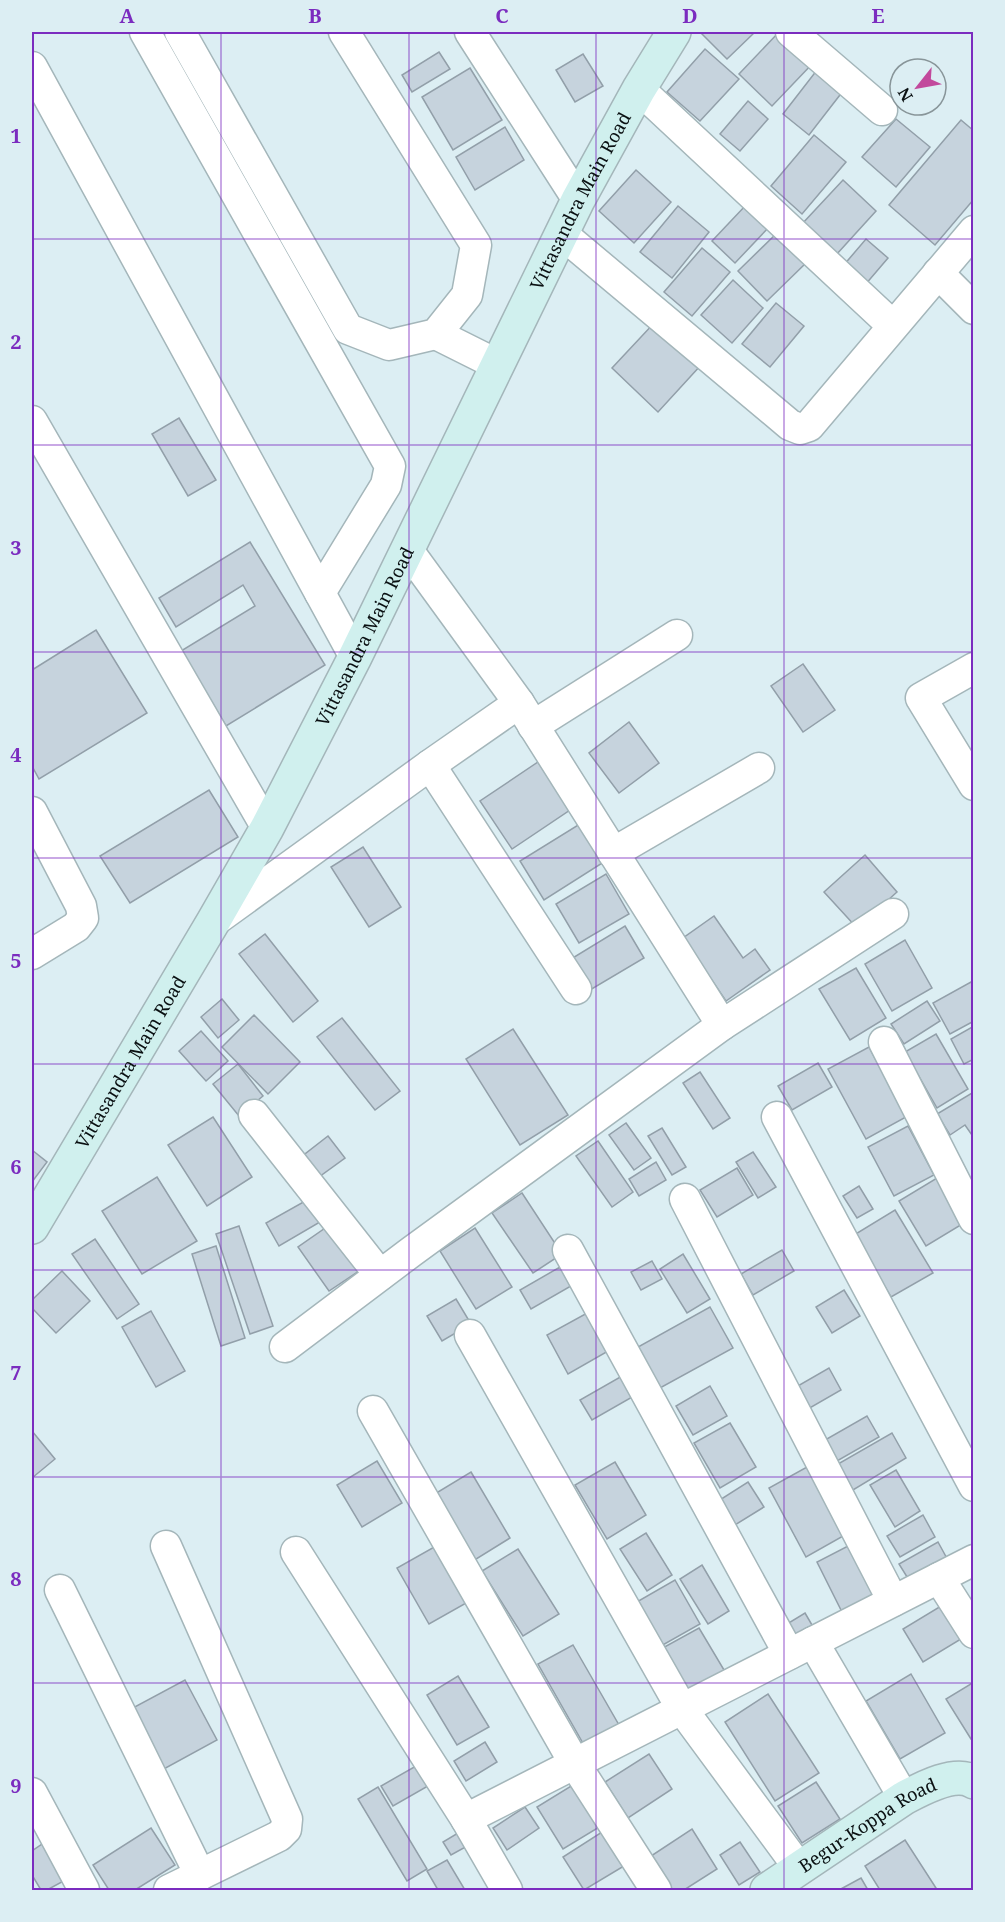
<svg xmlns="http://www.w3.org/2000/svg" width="1005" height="1922" viewBox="0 0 1005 1922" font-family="'Noto Serif',serif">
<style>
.building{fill:#c6d3dd;stroke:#929fa9;stroke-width:1.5}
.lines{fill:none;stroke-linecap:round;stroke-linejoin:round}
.street-casing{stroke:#a4b6ba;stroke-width:33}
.secondary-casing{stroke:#a4b6ba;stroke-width:36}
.street{stroke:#fff;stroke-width:30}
.secondary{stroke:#d0f0ee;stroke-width:33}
.grid{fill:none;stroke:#7b2cbf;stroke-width:1.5;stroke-opacity:0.55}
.labels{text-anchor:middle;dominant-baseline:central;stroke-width:4.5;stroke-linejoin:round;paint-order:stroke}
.street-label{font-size:18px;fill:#0a1012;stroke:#dceef3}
.neatline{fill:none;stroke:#7b2cbf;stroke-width:2}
.grid-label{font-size:20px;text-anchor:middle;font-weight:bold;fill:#7b2cbf}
</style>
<rect width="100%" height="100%" fill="#dceef3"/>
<g class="building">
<path d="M702 32H755L727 59 701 33Z"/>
<path d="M779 32 813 63 772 106 739 74Z"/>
<path d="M705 49 739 79 700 121 667 92Z"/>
<path d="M439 52 450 69 412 92 402 75Z"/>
<path d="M583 54 603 86 575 102 556 70Z"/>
<path d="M470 68 502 120 453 150 422 97Z"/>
<path d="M817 70 843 91 809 135 783 114Z"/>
<path d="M748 101 768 119 740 151 720 134Z"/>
<path d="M896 119 930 147 896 187 862 157Z"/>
<path d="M961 120 974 131V199L935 245 889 205Z"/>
<path d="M505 127 524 160 475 190 456 157Z"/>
<path d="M814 135 846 162 802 214 771 186Z"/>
<path d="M636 170 671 202 634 243 599 211Z"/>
<path d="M843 180 876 211 836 255 802 224Z"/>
<path d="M746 205 769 227 735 263 712 241Z"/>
<path d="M678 206 709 232 672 278 640 252Z"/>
<path d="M778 232 807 262 767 301 738 271Z"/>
<path d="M866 239 888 258 865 285 843 266Z"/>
<path d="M702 248 730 272 692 316 664 292Z"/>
<path d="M733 280 763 308 732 343 701 315Z"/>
<path d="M776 303 804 326 770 367 742 344Z"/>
<path d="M655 322 701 365 658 412 612 368Z"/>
<path d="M179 418 216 480 188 496 152 434Z"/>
<path d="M250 542 325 665 226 726 181 651 255 606 243 585 176 627 159 598Z"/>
<path d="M96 630 147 713 39 779 32 766V670Z"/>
<path d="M803 664 835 710 803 732 771 686Z"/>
<path d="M629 722 659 763 619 793 589 753Z"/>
<path d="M538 762 570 810 512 849 480 801Z"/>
<path d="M209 790 238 837 130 903 100 856Z"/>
<path d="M583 822 607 860 544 900 520 861Z"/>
<path d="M363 847 401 907 369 927 331 867Z"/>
<path d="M865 855 897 892 857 928 824 892Z"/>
<path d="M606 874 629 914 579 943 556 904Z"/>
<path d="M714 916 743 958 755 949 770 970 726 1001 683 938Z"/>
<path d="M625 926 644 958 590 990 571 959Z"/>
<path d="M265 934 318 1001 293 1022 239 954Z"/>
<path d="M905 940 932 988 892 1011 865 964Z"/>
<path d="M856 968 886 1018 850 1040 819 989Z"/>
<path d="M971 982 974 986V1021L950 1034 933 1003Z"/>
<path d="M222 999 239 1020 218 1038 201 1017Z"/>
<path d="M927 1001 940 1021 904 1044 891 1024Z"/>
<path d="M254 1015 300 1062 268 1094 222 1047Z"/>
<path d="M342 1018 400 1091 375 1110 317 1037Z"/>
<path d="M974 1026V1059L964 1064 951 1039Z"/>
<path d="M513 1029 568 1115 520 1145 466 1059Z"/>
<path d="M201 1031 228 1061 206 1081 179 1051Z"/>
<path d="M936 1034 968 1089 937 1108 905 1052Z"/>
<path d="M869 1047 906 1117 866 1139 828 1069Z"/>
<path d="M818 1063 832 1087 792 1110 778 1086Z"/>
<path d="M238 1064 263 1096 239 1116 213 1084Z"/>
<path d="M700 1072 730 1118 713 1129 683 1083Z"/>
<path d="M972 1093 974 1138 965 1125 950 1135 937 1114Z"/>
<path d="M213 1117 252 1177 207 1206 168 1145Z"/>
<path d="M626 1123 651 1158 634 1170 609 1135Z"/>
<path d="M908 1126 934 1175 894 1196 868 1147Z"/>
<path d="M662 1128 686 1167 672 1175 648 1136Z"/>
<path d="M328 1136 345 1158 312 1182 296 1161Z"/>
<path d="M598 1141 633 1192 612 1207 576 1156Z"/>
<path d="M32 1150 47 1162 32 1182Z"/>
<path d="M753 1152 776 1187 758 1198 736 1162Z"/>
<path d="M656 1162 666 1180 639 1196 629 1179Z"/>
<path d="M737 1168 753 1195 717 1217 700 1190Z"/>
<path d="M157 1177 197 1241 142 1274 102 1211Z"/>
<path d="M937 1178 964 1223 926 1246 899 1201Z"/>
<path d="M859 1186 873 1209 857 1218 843 1196Z"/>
<path d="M522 1193 562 1254 533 1273 492 1213Z"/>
<path d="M307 1200 320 1222 279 1246 266 1223Z"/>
<path d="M895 1210 933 1273 891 1297 854 1235Z"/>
<path d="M331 1224 362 1269 329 1291 298 1247Z"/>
<path d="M239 1226 273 1326 250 1334 216 1234Z"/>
<path d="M475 1228 512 1287 476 1309 440 1251Z"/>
<path d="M95 1239 139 1304 117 1319 72 1254Z"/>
<path d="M216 1246 245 1338 221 1346 192 1254Z"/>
<path d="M782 1250 794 1271 753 1295 741 1274Z"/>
<path d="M683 1254 710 1299 687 1313 660 1269Z"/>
<path d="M652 1261 662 1279 641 1290 631 1272Z"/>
<path d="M560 1267 571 1286 531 1309 520 1290Z"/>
<path d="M62 1271 90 1301 56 1333 32 1308V1300Z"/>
<path d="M844 1290 860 1316 832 1333 816 1307Z"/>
<path d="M456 1299 471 1324 442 1341 427 1316Z"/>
<path d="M710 1307 733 1348 660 1388 638 1347Z"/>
<path d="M151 1311 185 1371 156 1387 122 1327Z"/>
<path d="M589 1312 610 1350 568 1374 547 1335Z"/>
<path d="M829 1368 841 1390 808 1409 796 1387Z"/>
<path d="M622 1376 634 1396 592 1420 580 1400Z"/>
<path d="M710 1386 727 1416 693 1435 676 1406Z"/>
<path d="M867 1416 879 1437 837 1461 825 1440Z"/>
<path d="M730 1423 756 1467 720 1488 694 1443Z"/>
<path d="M32 1431 55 1459 32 1478Z"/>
<path d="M892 1433 906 1458 853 1490 838 1464Z"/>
<path d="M377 1461 402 1503 362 1527 337 1485Z"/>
<path d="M615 1462 646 1515 607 1539 575 1485Z"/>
<path d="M807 1467 845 1535 806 1557 769 1488Z"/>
<path d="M896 1470 920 1511 895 1527 870 1485Z"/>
<path d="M471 1472 510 1538 473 1561 433 1495Z"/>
<path d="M748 1482 764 1507 730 1528 715 1503Z"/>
<path d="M923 1515 935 1537 900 1557 887 1536Z"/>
<path d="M646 1533 672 1575 647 1591 620 1549Z"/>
<path d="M938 1542 950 1564 912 1585 899 1564Z"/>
<path d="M850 1545 878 1601 845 1618 817 1562Z"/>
<path d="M436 1546 468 1602 429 1624 397 1568Z"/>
<path d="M518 1549 559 1614 523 1636 482 1571Z"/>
<path d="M702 1565 729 1611 708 1624 680 1579Z"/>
<path d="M675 1580 700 1624 661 1646 635 1603Z"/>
<path d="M941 1606 961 1639 923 1662 903 1629Z"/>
<path d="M805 1613 819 1637 801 1647 787 1624Z"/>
<path d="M699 1628 730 1680 690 1703 659 1650Z"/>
<path d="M573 1645 623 1732 588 1752 538 1664Z"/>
<path d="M911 1674 945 1733 900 1759 866 1701Z"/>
<path d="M458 1676 489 1727 457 1745 427 1695Z"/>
<path d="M185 1680 217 1740 162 1770 129 1710Z"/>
<path d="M974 1682V1738L971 1739 946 1699Z"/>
<path d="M768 1694 819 1773 775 1801 725 1722Z"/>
<path d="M485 1742 497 1762 466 1781 454 1761Z"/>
<path d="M649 1754 672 1789 628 1818 605 1782Z"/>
<path d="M416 1766 428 1786 393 1806 381 1786Z"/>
<path d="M816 1782 840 1819 802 1843 778 1806Z"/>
<path d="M576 1783 601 1826 563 1849 537 1807Z"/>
<path d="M378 1787 427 1869 407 1881 358 1799Z"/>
<path d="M525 1807 539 1828 507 1850 493 1828Z"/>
<path d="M151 1828 175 1865 135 1890H109L93 1865Z"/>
<path d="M692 1829 717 1869 684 1890H670L648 1858Z"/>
<path d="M463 1830 471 1844 451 1855 443 1842Z"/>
<path d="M602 1832 624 1866 584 1890 563 1857Z"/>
<path d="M48 1840 71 1877 47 1890H41L32 1875V1851Z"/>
<path d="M905 1840 936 1888 932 1890H880L865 1866Z"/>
<path d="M740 1842 760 1872 739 1885 720 1855Z"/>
<path d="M447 1860 465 1890H438L427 1871Z"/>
<path d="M861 1878 868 1890H839Z"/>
</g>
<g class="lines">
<g class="street-casing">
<g id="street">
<path d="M145 32 390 466 386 485 320 593"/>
<path d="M180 32 348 329 389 345 436 334 467 295 476 245 344 32"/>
<path d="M470 32 578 200"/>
<path d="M791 32 882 110"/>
<path d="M32 67 355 657"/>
<path d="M639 89 893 326"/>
<path d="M562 234 790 425 800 429 809 426 974 231"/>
<path d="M938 273 974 309"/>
<path d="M436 334 498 365"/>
<path d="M32 421 267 828"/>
<path d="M974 668 921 698 974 785"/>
<path d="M533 726 677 635"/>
<path d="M430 765 576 989"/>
<path d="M32 812 81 906 83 918 76 927 32 954"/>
<path d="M613 853 759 768"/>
<path d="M213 922 430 765 519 703"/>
<path d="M722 1025 893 914"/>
<path d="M884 1042 974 1219"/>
<path d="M254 1115 380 1275"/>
<path d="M777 1117 974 1486"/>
<path d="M685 1199 893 1601"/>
<path d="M568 1250 789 1654"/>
<path d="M470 1335 682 1709 799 1868"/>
<path d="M285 1347 411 1252 722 1025 519 703 407 549"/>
<path d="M373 1411 575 1764 656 1890"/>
<path d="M166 1546 287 1819 286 1829 279 1836 169 1890"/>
<path d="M296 1552 466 1819 507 1890"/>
<path d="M939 1578 974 1633"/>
<path d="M60 1590 200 1875"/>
<path d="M813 1642 904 1798"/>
<path d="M32 1793 84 1890"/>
<path d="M466 1819 974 1560"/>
</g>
</g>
<g class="secondary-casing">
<g id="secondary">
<path id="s1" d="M32 1227 213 922 267 828 355 657 578 200 639 89 674 32"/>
<path id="s2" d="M767 1890 904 1798C921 1789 955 1770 974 1782"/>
</g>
</g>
<use href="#street" class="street"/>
<use href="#secondary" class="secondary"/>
</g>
<path class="grid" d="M221 32V1890M409 32V1890M596 32V1890M784 32V1890M32 239H974M32 445H974M32 652H974M32 858H974M32 1064H974M32 1270H974M32 1477H974M32 1683H974"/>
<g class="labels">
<g class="street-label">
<text stroke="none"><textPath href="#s1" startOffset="1164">Vittasandra Main Road</textPath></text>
<text stroke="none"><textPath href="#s1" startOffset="678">Vittasandra Main Road</textPath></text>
<text stroke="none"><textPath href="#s1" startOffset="192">Vittasandra Main Road</textPath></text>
<text stroke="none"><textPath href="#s2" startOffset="120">Begur-Koppa Road</textPath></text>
</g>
</g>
<rect width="1005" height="1922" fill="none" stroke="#dceef3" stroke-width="66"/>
<g transform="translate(918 87) rotate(239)"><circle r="28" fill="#dceef3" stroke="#889599" stroke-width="1.5"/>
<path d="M0-4.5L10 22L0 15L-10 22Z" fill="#c2499c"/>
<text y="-9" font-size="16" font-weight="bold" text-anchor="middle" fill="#0a1012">N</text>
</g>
<rect x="33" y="33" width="939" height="1856" class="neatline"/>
<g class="grid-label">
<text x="127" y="23">A</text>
<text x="315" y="23">B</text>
<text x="502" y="23">C</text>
<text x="690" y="23">D</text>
<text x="878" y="23">E</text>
<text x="16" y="143">1</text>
<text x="16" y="349">2</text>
<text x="16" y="555">3</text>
<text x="16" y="762">4</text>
<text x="16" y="968">5</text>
<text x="16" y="1174">6</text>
<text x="16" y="1380">7</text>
<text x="16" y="1586">8</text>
<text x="16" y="1793">9</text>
</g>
</svg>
